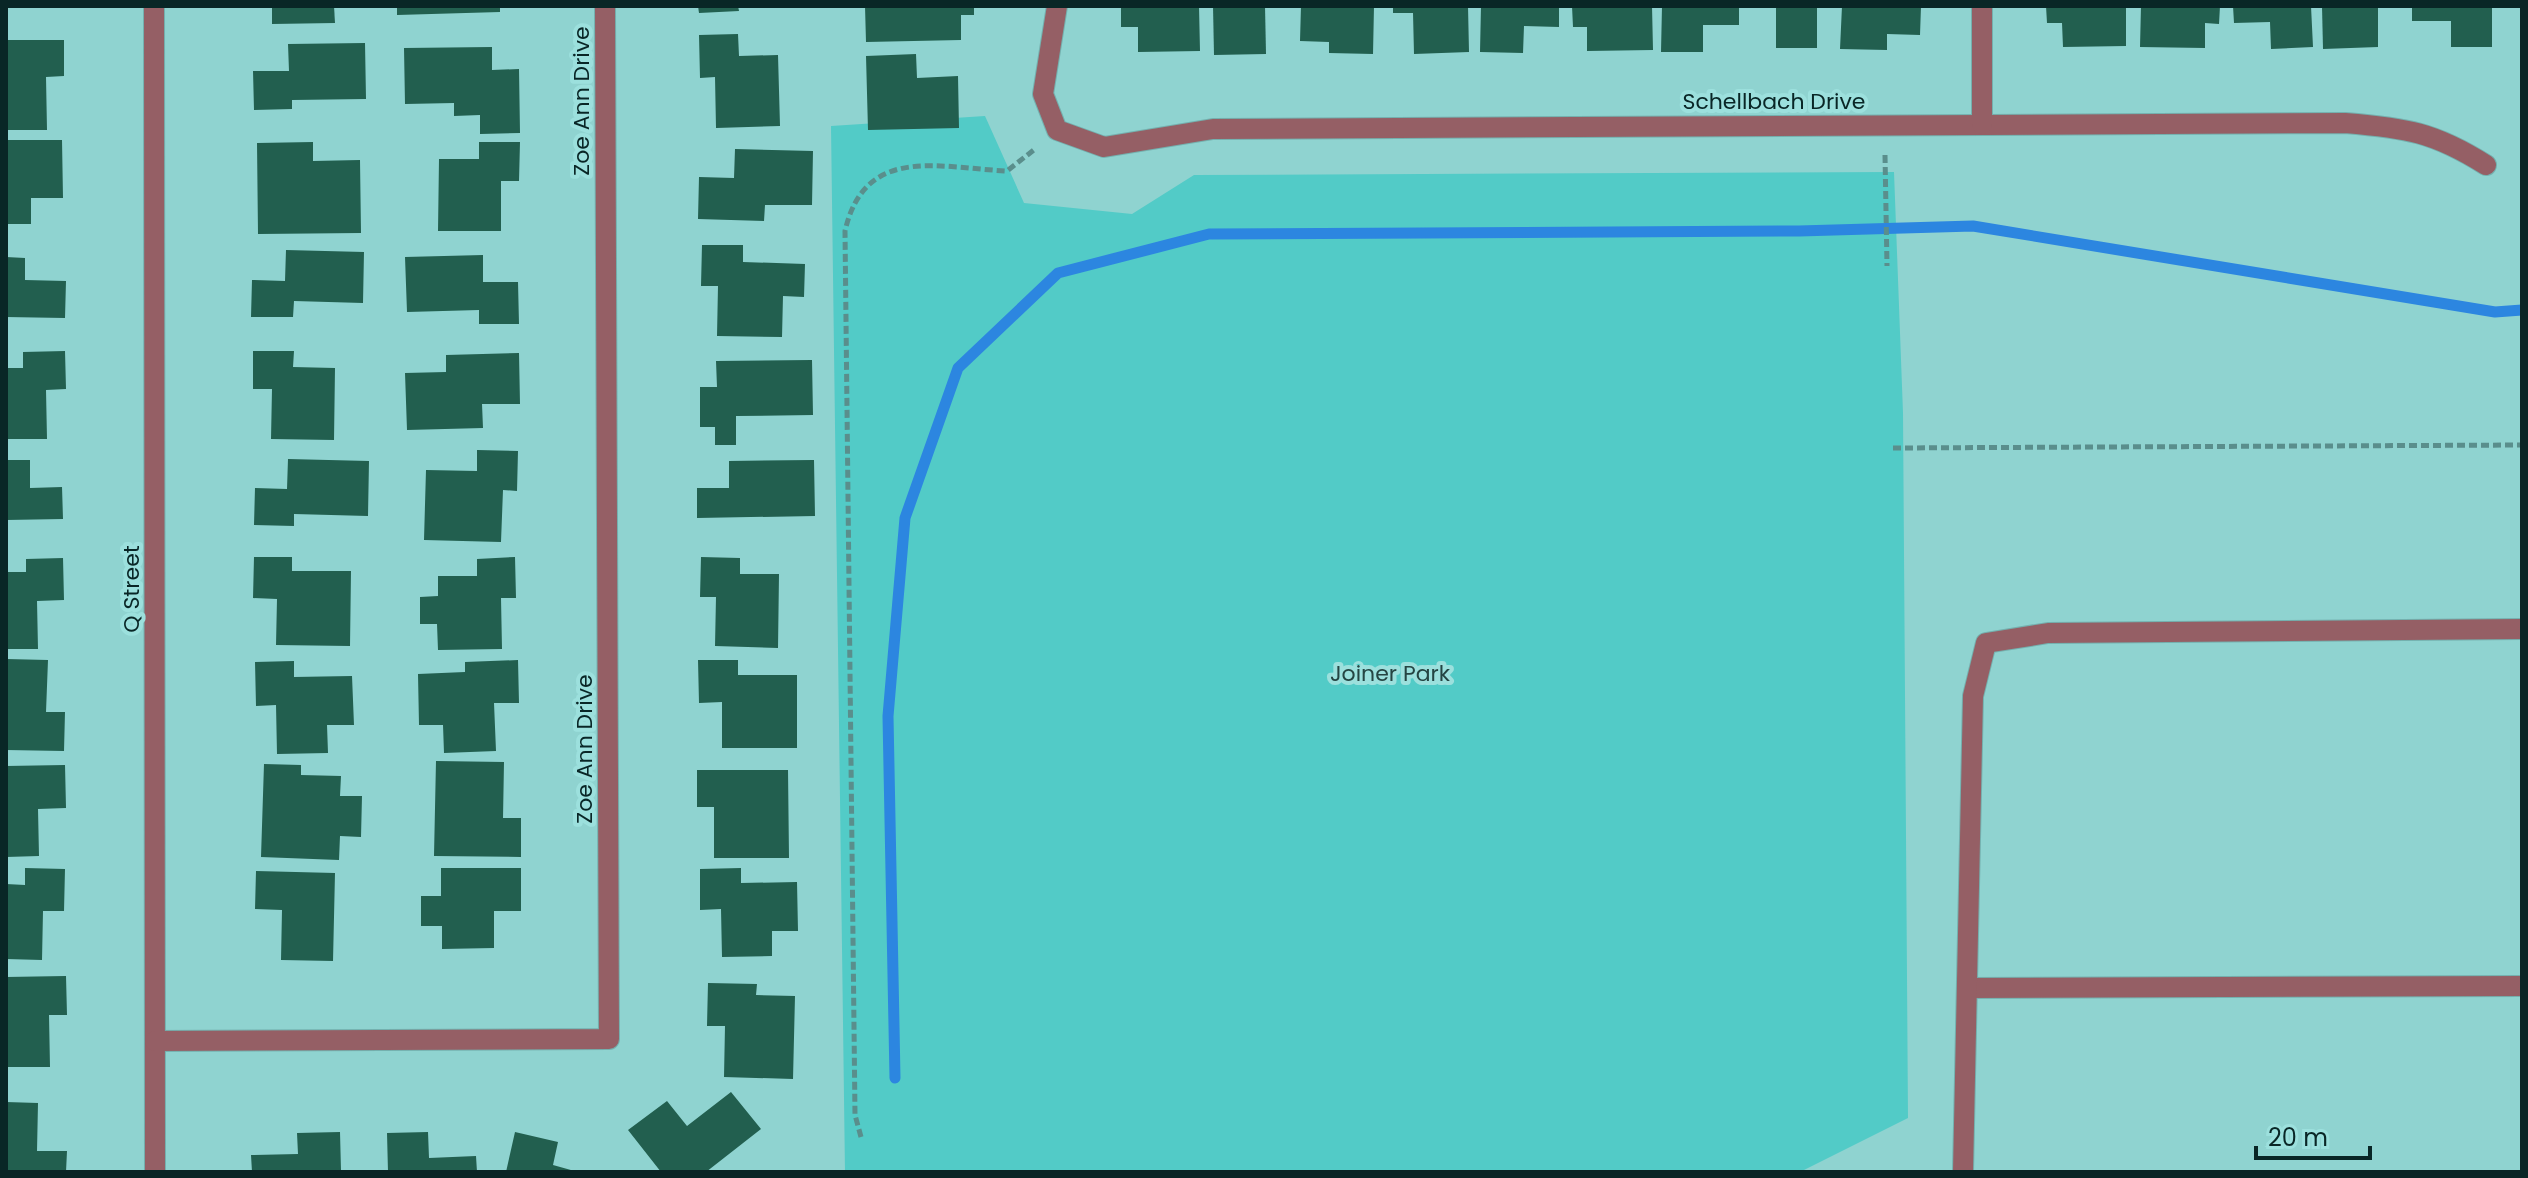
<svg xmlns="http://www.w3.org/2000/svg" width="2528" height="1178" viewBox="0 0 2528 1178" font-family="Poppins,sans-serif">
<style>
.green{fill:#52cbc7}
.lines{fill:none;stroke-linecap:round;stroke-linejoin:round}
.stream{stroke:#2c86e0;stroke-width:11}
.building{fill:#225f4f}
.minor-casing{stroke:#74b0ae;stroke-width:22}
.path{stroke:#5a8e8c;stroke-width:5;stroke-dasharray:8 4;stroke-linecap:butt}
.minor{stroke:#955f65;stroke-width:20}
.labels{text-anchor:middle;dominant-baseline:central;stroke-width:8;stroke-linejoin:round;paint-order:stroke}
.street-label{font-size:22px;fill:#092626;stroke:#9ce0dd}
.park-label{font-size:22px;fill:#254543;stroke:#9ce0dd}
</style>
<rect width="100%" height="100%" fill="#8fd3d0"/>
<path class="green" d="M985 116 1024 203 1132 214 1194 175 1894 172 1903 413 1908 1118 1800 1172H845L831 126Z"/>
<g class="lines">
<path class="stream" d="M895 1078 888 716 905 518 958 368 1058 273 1209 234 1799 231 1973 226 2495 312 2522 310"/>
</g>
<g class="building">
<path d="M272 6H334L335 23 272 24Z"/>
<path d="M397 6H500V12L397 15Z"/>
<path d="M698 6H738L739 11 699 13Z"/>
<path d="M865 6H974V15H961V40L866 42Z"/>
<path d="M1121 6H1199L1200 51 1138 52V27H1121Z"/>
<path d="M1213 6H1265L1266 54 1214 55Z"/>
<path d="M1301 6H1374L1373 54 1329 53V42L1300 41Z"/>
<path d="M1393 6H1468L1469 52 1414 54 1413 13H1393Z"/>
<path d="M1481 6H1559V27L1524 26 1523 53 1480 52Z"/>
<path d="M1572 6H1652L1653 50 1587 51V27H1573Z"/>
<path d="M1662 6H1739V25H1703V52H1661Z"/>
<rect x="1776" y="6" width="41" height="42"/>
<path d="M1842 6H1921L1920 35 1887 34V50L1840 49Z"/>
<path d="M2046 6H2126V46L2063 47 2062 23H2047Z"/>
<path d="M2141 6H2220L2219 24 2205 23V48L2140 47Z"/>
<path d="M2233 6H2311L2313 47 2271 49 2270 22 2234 23Z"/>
<path d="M2322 6H2378V47L2323 49Z"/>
<path d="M2412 6H2492V47H2451V21H2412Z"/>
<path d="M738 34 739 56 778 55 780 126 716 128 715 77 700 78 699 35Z"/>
<path d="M6 40H64V76L46 77 47 130H6Z"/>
<path d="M365 43 366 99 292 100V109L254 110 253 71H289L288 44Z"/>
<path d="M492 47V70L519 69 520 133 480 134V115L454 116V103L405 104 404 48Z"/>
<path d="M916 54 917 78 958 76 959 128 868 130 866 56Z"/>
<path d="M6 140H62L63 198H31V224H6Z"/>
<path d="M313 142V161L360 160 361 233 258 234 257 143Z"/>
<path d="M479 142H520L519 181H501V231H438L439 159H479Z"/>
<path d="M735 149 813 151 812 205H765L764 221 698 219 699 177 734 178Z"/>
<path d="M702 245H743V262L805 264 804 297 783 296 782 337 717 336 718 286H701Z"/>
<path d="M286 250 364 252 363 303 294 301 293 317H251L252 280 285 281Z"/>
<path d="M483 255V282H518L519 324H479V310L407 312 405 257Z"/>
<path d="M6 257 25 258V280L66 281 65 318 6 317Z"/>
<path d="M65 351 66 389 46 390 47 439H6V368H23V352Z"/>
<path d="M253 351H294L293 367 335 368 334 440 271 439 272 389H253Z"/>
<path d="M519 353 520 404H482L483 428 407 430 405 373 446 372V355Z"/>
<path d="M812 360 813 415 736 416V445H715V427H700V387H717L716 361Z"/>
<path d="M477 450 518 451 517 491 503 490 501 542 424 540 426 470 477 471Z"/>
<path d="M288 459 369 461 368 516 294 514V526L254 525 255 488 287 489Z"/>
<path d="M6 460H30V488L62 487 63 519 6 520Z"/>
<path d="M814 460 815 516 697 518V488H729V461Z"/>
<path d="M254 557H292V571H351L350 646 276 645 277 599 253 598Z"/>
<path d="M515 557 516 598H501L502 649 438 650 437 624H420V597L438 596V576H477V559Z"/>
<path d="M701 557 740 558V574H779L778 648 715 646 716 597H700Z"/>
<path d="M63 558 64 600 37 601 38 649H6V572H26V559Z"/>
<path d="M6 659 48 660 46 712H65L64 751 6 750Z"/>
<path d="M518 660 519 703H494L496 751 444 753 443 725H419L418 674 465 672V662Z"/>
<path d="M698 660H738V675H797V748H722V702L699 703Z"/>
<path d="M294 661V677L352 676 354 725H327L328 753 277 754 276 705 256 706 255 662Z"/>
<path d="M436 761 504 762 503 818H521V857L434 856Z"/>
<path d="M264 764 301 765V775L341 776 340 796H362L361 837 340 836 339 860 261 857Z"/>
<path d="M65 765 66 808 38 809 39 856 6 857V766Z"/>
<path d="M697 770H788L789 858H714V807H697Z"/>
<path d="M25 868 65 869 64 911H43L42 960 6 959V884L25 885Z"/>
<path d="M441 868H521V911H494V948L442 949V926H421V896H441Z"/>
<path d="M741 868V883L797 882 798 931H772V956L722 957 721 909 700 910V869Z"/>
<path d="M256 871 335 873 333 961 281 960 282 910 255 909Z"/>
<path d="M66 976 67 1015H49L50 1067H6V977Z"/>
<path d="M708 983 757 984 756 995 795 996 793 1079 724 1077 725 1026H707Z"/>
<path d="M731 1092 761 1129 706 1172H661L628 1130 667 1101 687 1126Z"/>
<path d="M6 1102 38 1103 37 1151H67L66 1172H6Z"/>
<path d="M340 1132 341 1171 252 1172 251 1155 298 1154 297 1133Z"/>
<path d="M428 1132 429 1158 476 1156 477 1172H388L387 1133Z"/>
<path d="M515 1132 558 1142 553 1165 578 1172H506Z"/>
</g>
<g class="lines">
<g class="minor-casing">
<g id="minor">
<path d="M154 6 155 1172"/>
<path d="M1057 6 1043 94 1057 130 1104 147 1213 129 2345 123C2406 128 2434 132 2486 165"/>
<path d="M1982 6V124"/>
<path d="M1967 988 2522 986"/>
<path d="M155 1041 609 1039 605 6"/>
<path d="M1963 1172 1973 696 1986 643 2048 633 2522 629"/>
</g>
</g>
<g class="path">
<path d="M1885 155 1887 266"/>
<path d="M1893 448 2522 445"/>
<path d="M861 1137 855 1115 845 231C865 144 939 168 1007 171L1035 149"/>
</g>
<use href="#minor" class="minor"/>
</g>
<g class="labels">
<g class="street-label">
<text transform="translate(581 101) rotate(-90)">Zoe Ann Drive</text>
<text x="1774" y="101">Schellbach Drive</text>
<text transform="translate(131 589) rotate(-90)">Q Street</text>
<text transform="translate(584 749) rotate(-90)">Zoe Ann Drive</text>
</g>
<g class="park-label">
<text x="1390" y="673">Joiner Park</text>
</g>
</g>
<rect width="2528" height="1178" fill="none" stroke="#092626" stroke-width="16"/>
<path d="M2256 1146v12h114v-12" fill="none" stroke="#092626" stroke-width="4"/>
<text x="2268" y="1146" font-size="24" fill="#092626" stroke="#9ce0dd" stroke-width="6" paint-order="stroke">20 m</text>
</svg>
